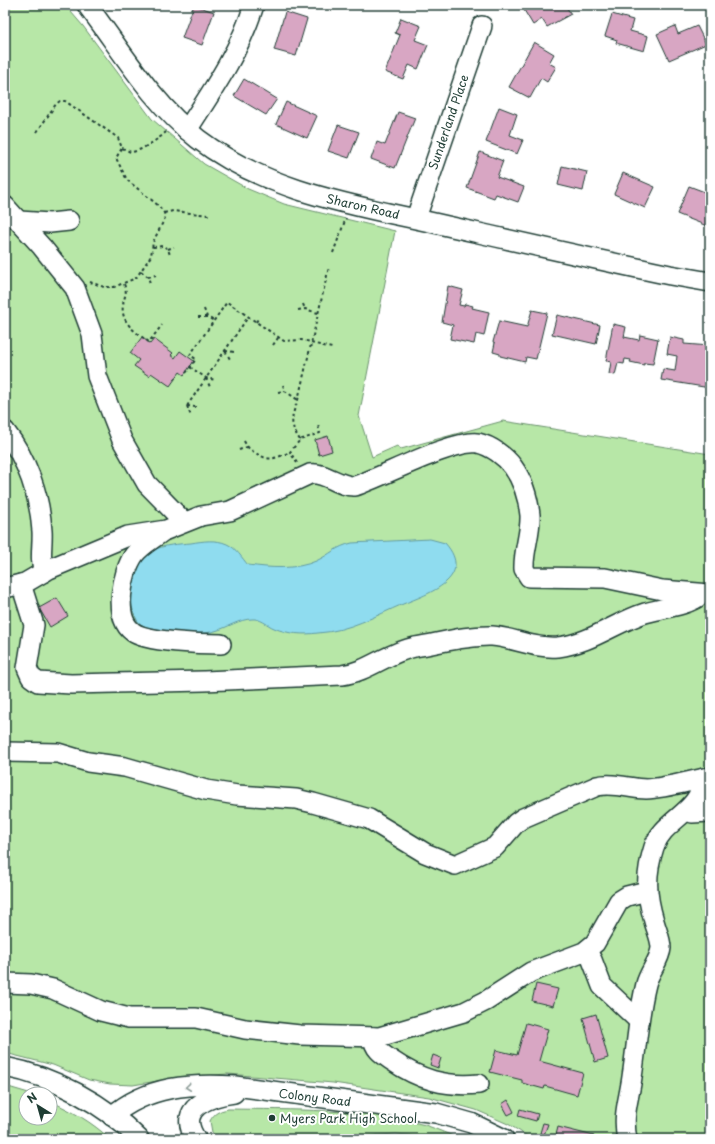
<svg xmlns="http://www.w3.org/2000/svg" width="715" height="1144" viewBox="0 0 715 1144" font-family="'Playpen Sans',sans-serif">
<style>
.green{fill:#b7e7a7;stroke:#6b926e}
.water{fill:#8fdcef;stroke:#629ca4}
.building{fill:#d8a6c3;stroke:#1f3d34}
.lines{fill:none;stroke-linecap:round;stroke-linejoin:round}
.minor-casing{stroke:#1f3d34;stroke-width:22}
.path{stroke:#1f3d34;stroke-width:2;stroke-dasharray:3 3;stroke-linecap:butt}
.minor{stroke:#fff;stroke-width:19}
.oneway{stroke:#8f9e9a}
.poi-dot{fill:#1f3d34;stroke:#fff;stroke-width:1.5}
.labels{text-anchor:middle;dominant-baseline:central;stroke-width:4;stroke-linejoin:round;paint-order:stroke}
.street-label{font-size:12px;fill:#1f3d34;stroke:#fff}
.poi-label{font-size:12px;fill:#1f3d34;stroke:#fff;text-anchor:start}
</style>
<rect width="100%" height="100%" fill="#fff"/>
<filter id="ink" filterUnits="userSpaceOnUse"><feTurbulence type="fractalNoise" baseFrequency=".025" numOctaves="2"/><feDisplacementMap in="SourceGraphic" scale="8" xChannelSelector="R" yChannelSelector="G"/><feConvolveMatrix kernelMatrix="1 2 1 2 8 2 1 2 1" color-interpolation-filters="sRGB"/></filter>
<g filter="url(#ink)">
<g class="green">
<path d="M5 5H65L83 26 152 119 204 164 248 189 284 204 395 231 359 416 372 457 397 446 401 449 503 421 710 454V1139H532L508 1124 476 1110 429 1097 333 1083 228 1074 182 1077 133 1085 110 1084 89 1080 53 1065 5 1053Z"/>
<path d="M5 1086 32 1094H26V1118H50V1101C72 1111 92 1122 110 1139H5Z"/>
<path d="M228 1109C292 1110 362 1108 425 1125 437 1129 449 1135 462 1139H418L409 1135 396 1134 378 1135 358 1139H217L212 1132 210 1121C214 1113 219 1111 228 1109Z"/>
</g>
<path class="water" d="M430 539 445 543C476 578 428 594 403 604 375 616 349 631 318 633 303 635 288 634 274 628 267 625 260 618 252 619 239 619 227 628 215 631 201 636 144 634 137 620 125 598 130 563 153 550 164 545 179 544 191 543 203 541 216 539 227 544 236 548 242 558 248 565 270 568 296 570 316 561 331 554 335 547 352 543Z"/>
<g class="building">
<path d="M194 5 214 12 202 45 182 38Z"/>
<path d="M521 5H565L571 14 547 27 542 19 533 25Z"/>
<path d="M285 12 307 19 296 56 274 50Z"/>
<path d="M612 14 633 20 630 31 648 36 644 51 616 43 617 40 605 36Z"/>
<path d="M401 18 421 26 415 40 428 45 418 69 409 65 403 79 385 72 400 35 395 33Z"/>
<path d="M675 26 678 34 697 26 706 44 669 60 657 34Z"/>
<path d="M534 42 554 54 549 63 556 67 547 82 541 78 530 98 509 87Z"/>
<path d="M244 79 277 99 266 115 234 96Z"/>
<path d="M286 102 317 116 307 138 276 124Z"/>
<path d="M499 107 517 114 510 135 523 140 517 154 486 142Z"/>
<path d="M398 112 415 118 395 168 371 159 377 142 385 145Z"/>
<path d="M338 125 359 132 349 158 328 151Z"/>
<path d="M480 152 503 161 497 177 524 187 518 202 496 194 494 198 467 188Z"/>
<path d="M562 166 587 172 583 191 558 185Z"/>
<path d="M623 173 655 187 645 208 614 194Z"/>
<path d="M689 186 710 194V219L707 226 677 214Z"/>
<path d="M448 286 463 290 459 305 464 306 465 304 473 306 472 308 489 312 484 336 476 334 474 344 450 339 453 325 442 322Z"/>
<path d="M532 310 547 313 536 359 526 357 525 362 500 356V354L493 352 495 343 493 342 499 321 527 327Z"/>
<path d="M557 315 600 325 596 344 552 334Z"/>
<path d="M613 324 626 327 624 337 639 340 640 335 658 339 653 364 644 363V365L630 362 631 360 625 359 624 364 618 363 615 375 609 374 611 362 606 361Z"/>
<path d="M142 337 150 344 154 339 173 353 171 355 175 358 180 351 194 361 184 375 180 372 170 386 151 373 149 376 134 366 139 360 130 353Z"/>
<path d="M670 337 684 340V344L710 346V388L661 380 663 369 675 371 677 356 667 354Z"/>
<path d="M328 436 332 451 319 455 315 440Z"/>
<path d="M57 598 68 616 50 627 39 608Z"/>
<path d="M536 984 558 989 553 1006 532 1001Z"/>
<path d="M596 1014 608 1058 595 1062 583 1018Z"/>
<path d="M526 1023 548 1029 539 1061 583 1073 577 1095 545 1086 544 1089 522 1083V1080L490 1072 496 1050 517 1055Z"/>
<path d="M433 1055 441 1058 438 1068 430 1065Z"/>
<path d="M508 1100 514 1112 508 1115 502 1104Z"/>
<path d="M520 1109 538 1114 536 1121 518 1116Z"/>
<path d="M543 1123 548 1124 544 1135 540 1133Z"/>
<path d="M558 1127 594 1136 593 1139H555Z"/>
</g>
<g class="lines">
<g class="minor-casing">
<g id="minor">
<path d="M87 5C122 51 152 103 198 139 269 193 359 206 443 225 519 242 594 259 670 275L710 282"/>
<path d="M187 130C213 90 240 51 254 5"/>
<path d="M5 206 42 247 75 288 92 334 97 376 122 440 147 484 184 522"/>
<path d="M416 218 482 26"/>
<path d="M19 221 50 223 69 221"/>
<path d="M5 431C27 459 40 496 42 531 43 544 39 560 44 572"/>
<path d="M162 532C152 540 141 545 134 555 122 572 113 618 133 632 146 642 203 644 221 644"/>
<path d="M21 584 34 625 27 668 31 677 38 682 71 684 204 681 342 675C368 672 388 652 415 647 440 643 467 635 492 636 515 638 535 649 558 647 591 643 614 623 645 613 658 609 690 605 699 596"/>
<path d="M5 588 25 583 49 569 128 536 166 530 201 516 230 511 310 474C326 472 339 487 355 486 382 477 454 439 478 443 491 446 505 456 513 467 523 481 528 497 530 515 531 533 523 551 524 569L529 577 605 578 662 590 710 594"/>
<path d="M5 752 58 753 88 762 125 767 206 790 237 795 296 799 313 803 369 819 425 853 455 865 495 847 516 823 523 818 597 786C614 782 630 789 646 789 667 788 689 781 710 777"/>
<path d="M688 811 692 813 710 812"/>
<path d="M587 951 592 960 602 986 638 1020"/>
<path d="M5 983 31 984 53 989 101 1011 129 1018H196L245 1029 300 1035 379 1037 464 1012 486 1001 531 972 584 952 595 943 619 901 627 896 647 891"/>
<path d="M373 1037C374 1049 382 1054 391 1060 420 1080 445 1087 479 1084"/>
<path d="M5 1067C53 1076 105 1104 139 1139"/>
<path d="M112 1116C147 1086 191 1083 235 1086L436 1113 471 1123 504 1139"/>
<path d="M196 1139C175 1108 210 1096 234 1093"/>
<path d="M627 1139C622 1115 629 1100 632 1077 637 1045 638 1016 646 984 649 972 660 960 661 948 661 939 656 929 654 921 646 894 645 875 654 847 663 819 700 813 704 778"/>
</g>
</g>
<g class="path">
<path d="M37 132 56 104 60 101H65L118 138 122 148 116 158 127 180 159 206 164 213 165 218 153 242 151 256 136 278 114 287H104L90 282"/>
<path d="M122 148C125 149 128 151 131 152 140 152 160 138 166 132"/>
<path d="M164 213 173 211 209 215"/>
<path d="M153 247 163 246 168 249 170 255"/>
<path d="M168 249 174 247"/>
<path d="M333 253 346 218"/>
<path d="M141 271 148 277 150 283"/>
<path d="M148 277 156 275"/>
<path d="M124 284C128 294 124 296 123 305 120 323 137 333 149 342L162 325"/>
<path d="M303 304 305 309"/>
<path d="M204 309 207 317 214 321"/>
<path d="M298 310 305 309 318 313"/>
<path d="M198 317H207"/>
<path d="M256 322 259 317"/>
<path d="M311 343 332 348"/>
<path d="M273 345 278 338"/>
<path d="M225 351 230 359"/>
<path d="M225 351 235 352"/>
<path d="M190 367 206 378 216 380"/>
<path d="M186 373 196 359 190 355 227 302 284 341 301 340 312 342"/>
<path d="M206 378 210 387"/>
<path d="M283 385 285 391 298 400"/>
<path d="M278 392 285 391"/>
<path d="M187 406 248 317"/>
<path d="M187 406 191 416"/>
<path d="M187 406 196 407"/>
<path d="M300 440C289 424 291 417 298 400L329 267"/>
<path d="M244 441C247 447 249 449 254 452 269 462 274 459 290 452"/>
<path d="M239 450 247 447"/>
<path d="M297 463 290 452 300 440 320 433 318 425"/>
</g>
<use href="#minor" class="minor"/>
</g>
<defs><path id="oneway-chevron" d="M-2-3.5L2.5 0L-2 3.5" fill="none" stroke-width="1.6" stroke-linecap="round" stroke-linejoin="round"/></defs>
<use class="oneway" href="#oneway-chevron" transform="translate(188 1087) rotate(174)"/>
</g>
<circle class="poi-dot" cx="272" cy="1118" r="4"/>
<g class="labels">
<g class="street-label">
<text transform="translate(448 122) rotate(-71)">Sunderland Place</text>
<text transform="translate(363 206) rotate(13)">Sharon Road</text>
<text transform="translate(315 1097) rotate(7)">Colony Road</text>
</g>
<g class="poi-label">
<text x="280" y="1118">Myers Park High School</text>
</g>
</g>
<rect width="715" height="1144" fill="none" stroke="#fff" stroke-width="20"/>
<rect x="10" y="10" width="695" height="1124" fill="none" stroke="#1f3d34" stroke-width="1.5" filter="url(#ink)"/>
<g transform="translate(38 1106) rotate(323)"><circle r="19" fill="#ffffff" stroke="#a5b1ae"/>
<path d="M0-3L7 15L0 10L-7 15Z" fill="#1f3d34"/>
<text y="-6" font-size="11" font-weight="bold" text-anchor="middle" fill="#1f3d34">N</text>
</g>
</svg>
